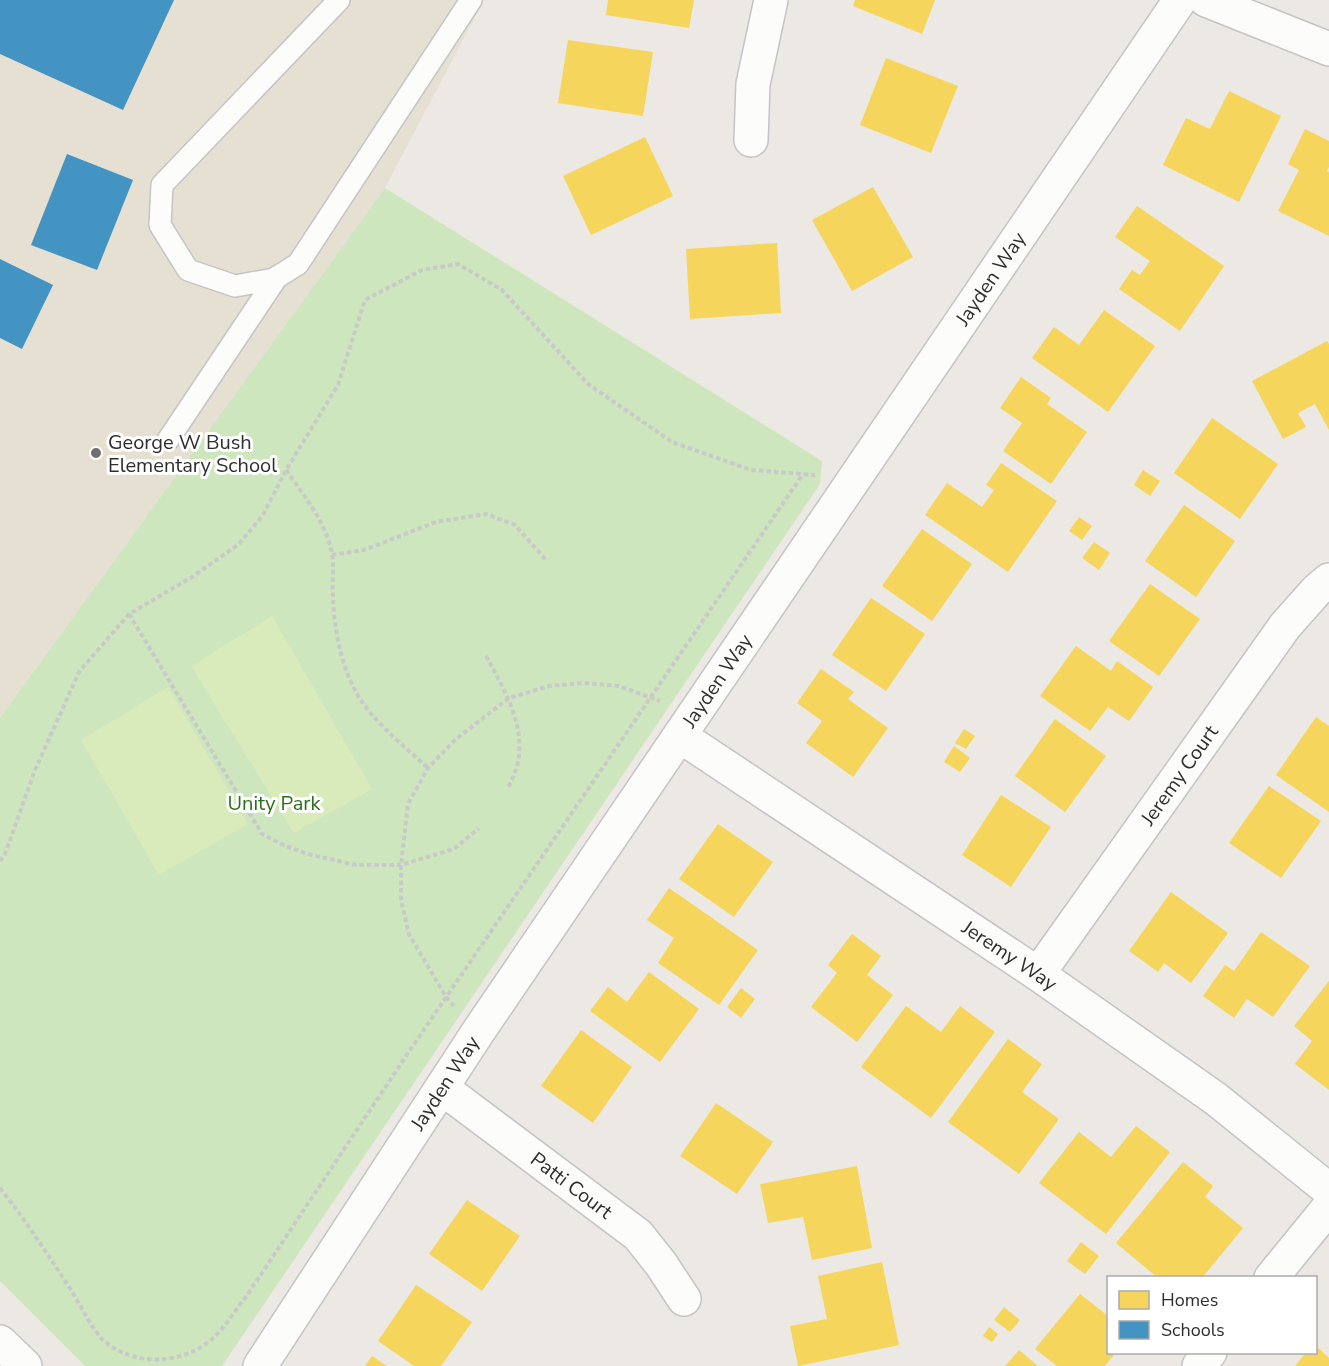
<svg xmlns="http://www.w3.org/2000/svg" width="1329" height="1366" viewBox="0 0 1329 1366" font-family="'Nunito Sans',sans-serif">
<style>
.education{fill:#e6e0d3}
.green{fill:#cee6be}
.pitch{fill:#d9eabb}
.homes{fill:#f6d55c}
.schools{fill:#4393c3}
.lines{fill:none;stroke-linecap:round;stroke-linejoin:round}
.service-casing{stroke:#c5c4c5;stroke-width:24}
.minor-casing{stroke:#c5c4c5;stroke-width:36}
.path{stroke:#c9c9c8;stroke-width:4;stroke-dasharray:4.5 3;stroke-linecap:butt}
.service{stroke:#fcfcfb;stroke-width:21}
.minor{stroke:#fcfcfb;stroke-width:33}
.poi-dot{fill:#706f6e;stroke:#fff;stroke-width:2}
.labels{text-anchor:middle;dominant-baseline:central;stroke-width:6;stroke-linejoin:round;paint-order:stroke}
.street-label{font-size:20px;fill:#2e2e2e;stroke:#fff}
.poi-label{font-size:20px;fill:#2e2e2e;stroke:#fff;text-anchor:start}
.park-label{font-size:20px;fill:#2c6e1b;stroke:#fff}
</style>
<rect width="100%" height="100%" fill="#ece8e4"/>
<path class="education" d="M0 0H484L385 188 0 718Z"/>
<path class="green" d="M385 188 822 461 820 484 222 1366H85L0 1281V718Z"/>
<g class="pitch">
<path d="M272 616 372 789 294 833 191 666Z"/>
<path d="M168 687 248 824 159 875 81 740Z"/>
</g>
<g class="homes">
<path d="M608 0H694L689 28 606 15Z"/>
<path d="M855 0H935L922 34 853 6Z"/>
<path d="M568 40 653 52 643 116 558 103Z"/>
<path d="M886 58 958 86 931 153 860 125Z"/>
<path d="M1229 91 1281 116 1239 202 1163 165 1186 118 1210 129Z"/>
<path d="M1305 129 1329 141V167L1327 171 1329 172V236L1278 211 1299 170 1288 164Z"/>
<path d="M645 137 673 196 591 235 563 176Z"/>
<path d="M873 187 913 257 852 291 812 220Z"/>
<path d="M1137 206 1224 266 1180 331 1119 289 1132 270 1140 275 1150 261 1115 237Z"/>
<path d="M777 243 781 313 690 319 686 249Z"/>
<path d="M1104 310 1155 346 1108 412 1032 358 1054 327 1079 345Z"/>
<path d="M1327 341 1329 344V430L1315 404 1298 413 1306 427 1283 439 1252 381Z"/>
<path d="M1021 377 1051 398 1047 404 1087 432 1051 484 1003 451 1022 423 1000 408Z"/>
<path d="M1212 418 1278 464 1240 519 1174 473Z"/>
<path d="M1001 463 1057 501 1008 572 925 515 947 483 982 507 994 490 986 485Z"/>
<path d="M1143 470 1160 481 1150 496 1134 485Z"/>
<path d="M1184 505 1235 541 1196 597 1145 561Z"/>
<path d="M1079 517 1092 526 1082 540 1069 531Z"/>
<path d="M922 529 972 564 932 621 882 586Z"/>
<path d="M1094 542 1110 553 1099 570 1082 558Z"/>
<path d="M1150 584 1200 619 1159 676 1109 641Z"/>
<path d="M871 598 925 634 886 691 832 655Z"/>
<path d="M1076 646 1111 671 1117 661 1153 687 1129 721 1108 707 1090 731 1040 696Z"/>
<path d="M821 669 854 692 848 699 888 728 853 777 806 743 822 721 797 703Z"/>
<path d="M1316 717 1329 726V812L1276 775Z"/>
<path d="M1055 719 1106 756 1065 812 1015 776Z"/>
<path d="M964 729 975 736 966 749 955 743Z"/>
<path d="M954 746 970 758 960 772 944 762Z"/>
<path d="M1269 786 1321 821 1281 878 1229 843Z"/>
<path d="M1001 795 1051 827 1011 887 962 855Z"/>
<path d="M718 824 773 862 734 917 679 879Z"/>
<path d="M669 888 758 950 719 1005 658 963 674 938 647 920Z"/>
<path d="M1171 892 1228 933 1191 983 1164 963 1158 972 1129 951Z"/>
<path d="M1261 932 1310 966 1273 1017 1247 999 1234 1018 1203 996 1225 965 1234 971Z"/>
<path d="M852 934 881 956 867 975 893 995 857 1042 811 1007 837 973 828 965Z"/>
<path d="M649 972 699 1009 660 1062 590 1011 608 987 627 1002Z"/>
<path d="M1329 981V1090L1295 1064 1312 1041 1294 1026Z"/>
<path d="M741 988 755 999 741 1018 727 1007Z"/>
<path d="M906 1006 941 1032 960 1006 995 1032 931 1118 861 1067Z"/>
<path d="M581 1030 632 1067 593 1123 541 1086Z"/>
<path d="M1008 1039 1042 1064 1022 1092 1059 1119 1019 1174 948 1122Z"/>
<path d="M716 1103 773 1142 737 1194 680 1156Z"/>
<path d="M1136 1126 1170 1152 1106 1234 1039 1183 1079 1132 1111 1157Z"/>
<path d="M1183 1162 1213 1186 1205 1197 1243 1228 1202 1278H1158L1116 1243Z"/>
<path d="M857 1166 872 1248 812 1260 803 1217 768 1223 760 1184Z"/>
<path d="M467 1200 520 1236 482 1291 429 1254Z"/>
<path d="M1081 1242 1099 1256 1085 1274 1067 1261Z"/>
<path d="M882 1262 899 1345 798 1366 790 1326 827 1319 818 1276Z"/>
<path d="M416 1285 472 1322 441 1366H414L378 1341Z"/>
<path d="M1080 1294 1108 1316V1352H1116L1105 1366H1057L1035 1349Z"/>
<path d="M1004 1307 1020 1320 1010 1332 994 1320Z"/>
<path d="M989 1327 998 1334 992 1342 983 1336Z"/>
<path d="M1316 1346 1329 1358V1366H1295L1306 1352H1316Z"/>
<path d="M1019 1350 1038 1366H1005Z"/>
<path d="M372 1356 387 1366H365Z"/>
</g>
<g class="schools">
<path d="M0 0H174L123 110 0 54Z"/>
<path d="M67 154 133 180 97 270 31 245Z"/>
<path d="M0 259 53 285 22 349 0 338Z"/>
</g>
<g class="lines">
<g class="service-casing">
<g id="service">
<path d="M339 0 162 185 160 225 188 270 235 286 274 279 298 264 471 0"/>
<path d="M168 440 277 277"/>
</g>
</g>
<g class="minor-casing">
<g id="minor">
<path d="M1206 0 1329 49"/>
<path d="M751 140 753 84 771 0"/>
<path id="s1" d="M680 736 1038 974 1216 1099 1329 1190"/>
<path id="s2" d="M1038 974 1285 626 1317 590 1329 580"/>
<path id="s3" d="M442 1088 638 1235 661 1264 684 1299"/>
<path d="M1271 1278 1329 1207"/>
<path d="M0 1342 25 1366"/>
<path id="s4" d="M260 1366 478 1032 1180 0"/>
<path d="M1199 1366 1210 1352"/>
</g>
</g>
<g class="path">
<path d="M286 470C305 497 325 521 332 553 334 566 332 581 333 595 334 627 340 663 356 692 372 721 404 746 428 768"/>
<path d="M332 555 364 550 436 522 486 514 515 525 546 560"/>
<path d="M129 614 262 834 283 845 308 854 356 865H401L454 849 479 828"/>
<path d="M486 656C504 689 527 727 517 766 515 774 511 781 508 788"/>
<path d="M0 861 5 854 35 770 79 672 129 614 192 577 239 544 263 515 286 470 338 385 365 300 422 270 458 264 502 290 588 384 672 442 751 470 815 475"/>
<path d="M454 1006 446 997 409 934 401 900V865L408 804 428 768 456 739 509 698 549 686 584 683 619 686 660 701"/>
<path d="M0 1188C26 1221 48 1255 71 1290 81 1306 90 1326 103 1340 133 1366 179 1366 211 1340 225 1328 236 1309 248 1294L406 1056 803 474"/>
</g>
<use href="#service" class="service"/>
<use href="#minor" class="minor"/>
</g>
<circle class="poi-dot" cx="96" cy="453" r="6"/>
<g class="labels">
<g class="street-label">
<text stroke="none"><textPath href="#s4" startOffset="1310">Jayden Way</textPath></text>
<text stroke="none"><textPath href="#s4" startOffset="824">Jayden Way</textPath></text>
<text stroke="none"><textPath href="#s2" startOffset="244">Jeremy Court</textPath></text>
<text stroke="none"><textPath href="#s1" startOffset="396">Jeremy Way</textPath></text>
<text stroke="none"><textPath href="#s4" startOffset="338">Jayden Way</textPath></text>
<text stroke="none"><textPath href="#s3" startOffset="162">Patti Court</textPath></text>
</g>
<g class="poi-label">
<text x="108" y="442">George W Bush<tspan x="108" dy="23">Elementary School</tspan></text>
</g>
<g class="park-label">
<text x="274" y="803">Unity Park</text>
</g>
</g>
<rect x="1107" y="1276" width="210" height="78" fill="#ffffff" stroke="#ababab" stroke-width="1.5"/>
<rect x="1119" y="1291" width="30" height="18" fill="#f6d55c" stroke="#ababab" stroke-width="1.5"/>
<text x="1161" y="1306" font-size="18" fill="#2e2e2e">Homes</text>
<rect x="1119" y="1321" width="30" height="18" fill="#4393c3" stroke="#ababab" stroke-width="1.5"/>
<text x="1161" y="1336" font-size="18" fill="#2e2e2e">Schools</text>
</svg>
